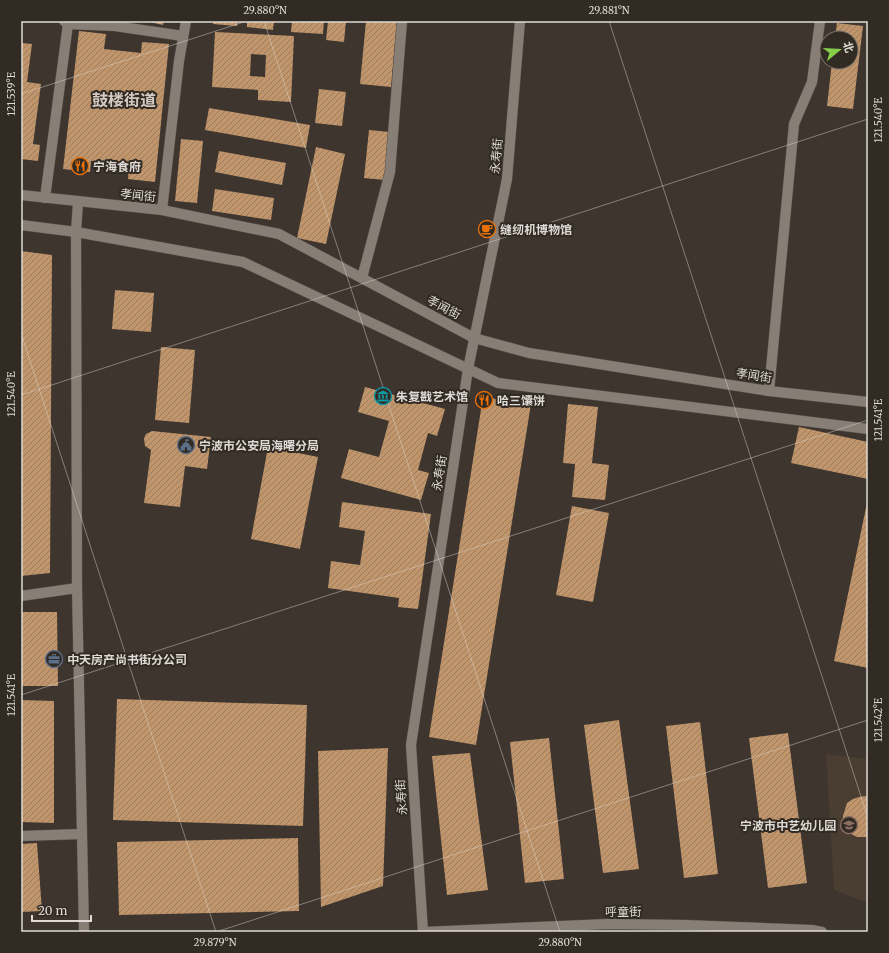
<svg xmlns="http://www.w3.org/2000/svg" width="889" height="953" viewBox="0 0 889 953" font-family="Merriweather,'Noto Sans SC',serif">
<style>
.built{fill:#4a3d31}
.building{fill:url(#building-hatch);fill-rule:evenodd}
.lines{fill:none;stroke-linecap:round;stroke-linejoin:round}
.service-casing{stroke:#58514b;stroke-width:11}
.minor-casing{stroke:#58514b;stroke-width:11}
.tertiary-casing{stroke:#58514b;stroke-width:11}
.service{stroke:#877e76;stroke-width:10}
.minor{stroke:#877e76;stroke-width:10}
.tertiary{stroke:#877e76;stroke-width:10}
.ticks{fill:none;stroke:#dfdad5;stroke-width:1;stroke-opacity:0.45}
.labels{text-anchor:middle;dominant-baseline:central;stroke-width:4;stroke-linejoin:round;paint-order:stroke}
.street-label{font-size:12px;fill:#dfdad5;stroke:#322b24}
.poi-label{font-size:12px;font-weight:bold;fill:#dfdad5;stroke:#322b24;text-anchor:start}
.district-label{font-size:16px;font-weight:bold;fill:#d4cac1;stroke:#322b24}
.neatline{fill:none;stroke:#dfdad5;stroke-width:1.5}
.ticks-label{font-size:10px;text-anchor:middle;fill:#dfdad5}
</style>
<defs>
<pattern id="building-hatch" width="6" height="6" patternUnits="userSpaceOnUse"><rect width="6" height="6" fill="#c0956b"/><path d="M-1 1l2-2M0 6l6-6M5 7l2-2" fill="none" stroke="#9a7c5e"/></pattern>
</defs>
<rect width="100%" height="100%" fill="#3d352e"/>
<path class="built" d="M826 754 868 759V903L834 890Z"/>
<g class="building">
<path d="M145 21H164L163 25Z"/>
<path d="M214 21H238L237 26 213 24Z"/>
<path d="M247 21H274L273 30 247 27Z"/>
<path d="M292 21H324L323 34 291 32Z"/>
<path d="M328 21H346L344 42 326 40Z"/>
<path d="M366 21H397L391 87 360 84Z"/>
<path d="M837 23 863 26 853 109 827 106 832 62H851V38H835Z"/>
<path d="M79 31 106 34 104 49 141 53 142 42 169 44 155 182 128 179 129 165 91 161 90 172 63 169Z"/>
<path d="M215 32 294 36 291 102 258 100V90L212 87ZM251 54 266 55 265 77 250 76Z"/>
<path d="M21 43 32 44 27 82 41 84 33 144 40 145 38 161 21 159Z"/>
<path d="M319 89 346 92 342 126 315 123Z"/>
<path d="M209 108 310 125 306 148 205 130Z"/>
<path d="M369 130 390 132 385 180 364 178Z"/>
<path d="M181 139 203 141 197 203 175 201Z"/>
<path d="M316 147 345 154 326 244 297 238Z"/>
<path d="M219 151 286 163 282 185 215 172Z"/>
<path d="M215 189 274 198 271 220 212 211Z"/>
<path d="M21 251 52 255 50 573 21 576Z"/>
<path d="M115 290 154 293 151 332 112 329Z"/>
<path d="M161 347 195 350 189 423 155 420Z"/>
<path d="M365 387 445 409 437 436 428 433 418 470 429 473 421 500 341 478 349 449 379 457 389 421 358 412Z"/>
<path d="M483 397 531 404 476 745 429 737Z"/>
<path d="M568 404 598 407 592 463 609 465 605 500 572 497 575 464 563 463Z"/>
<path d="M799 427 868 442V479L791 463Z"/>
<path d="M152 431 211 437 207 469 185 466 180 507 144 503 151 450 145 446 144 438 146 434Z"/>
<path d="M268 447 318 457 300 549 251 539Z"/>
<path d="M342 502 431 514 418 609 398 607 399 598 328 588 331 561 360 565 365 531 339 527Z"/>
<path d="M867 503H868V668L834 661Z"/>
<path d="M572 506 609 513 593 602 556 595Z"/>
<path d="M22 612H57L58 686H22Z"/>
<path d="M117 699 307 705 303 826 113 820Z"/>
<path d="M21 700 54 701V823L21 822Z"/>
<path d="M619 720 639 869 603 873 584 725Z"/>
<path d="M700 722 718 874 684 878 666 726Z"/>
<path d="M788 733 807 883 768 888 749 738Z"/>
<path d="M549 738 564 879 525 883 510 742Z"/>
<path d="M388 748 383 886 321 907 318 751Z"/>
<path d="M470 753 488 890 447 895 432 756Z"/>
<path d="M866 796 868 797V837H857L851 834 846 829 843 823V816L847 803 853 799 859 797Z"/>
<path d="M298 838 299 911 119 915 117 842Z"/>
<path d="M37 843 42 911 21 912V844Z"/>
</g>
<g class="lines">
<g class="service-casing">
<path id="service" d="M21 836 81 834"/>
</g>
<g class="minor-casing">
<g id="minor">
<path d="M64 21 68 24 115 26 183 36"/>
<path d="M45 198 68 24"/>
<path d="M78 202 76 232 77 588 84 932"/>
<path d="M162 210 179 61 186 21"/>
<path d="M362 278 390 172 402 21"/>
<path d="M769 391 794 124 812 82 820 21"/>
<path d="M21 596 77 588"/>
<path d="M423 932 411 745 468 369 507 179 520 21"/>
<path d="M424 932 608 924 685 925 812 930 822 932"/>
</g>
</g>
<g class="tertiary-casing">
<g id="tertiary">
<path d="M21 195 162 210 279 234 474 338 529 353 769 391 868 402"/>
<path d="M21 225 76 232 243 262 498 383 868 429"/>
</g>
</g>
<use href="#service" class="service"/>
<use href="#minor" class="minor"/>
<use href="#tertiary" class="tertiary"/>
</g>
<path class="ticks" d="M264 21 560 932M609 21 868 818M21 94 247 21M21 333 216 932M21 395 868 119M21 695 868 420M216 932 868 720"/>
<defs>
<g id="restaurant-ring" transform="scale(0.9)"><circle r="9.5" fill="#322b24" stroke="#e8710a" stroke-width="1.5"/><path d="M-5-6h1v4h1v-4h1v4h1v-4h1v5L-1.5 .5V6h-2V.5L-5-1ZM5-6V6H3V1.5H1.5Q1.5-4 5-6Z" fill="#e8710a"/></g>
<g id="cafe-ring" transform="scale(0.9)"><circle r="9.5" fill="#322b24" stroke="#e8710a" stroke-width="1.5"/><path d="M-5.5-4.5H6V0H3Q3 3.5 0 3.5H-2.5Q-5.5 3.5-5.5 0ZM3-3.2v2h1.7v-2ZM-6 4.5H4V6H-6Z" fill="#e8710a"/></g>
<g id="museum-ring" transform="scale(0.9)"><circle r="9.5" fill="#322b24" stroke="#0f9aa8" stroke-width="1.5"/><path d="M0-6L6-3V-2H-6V-3ZM-5-1h2V3h-2ZM-1-1h2V3h-2ZM3-1h2V3H3ZM-6 4H6V6H-6Z" fill="#0f9aa8"/></g>
<g id="civic-ring" transform="scale(0.9)"><circle r="9.5" fill="#322b24" stroke="#5c6f8a" stroke-width="1.5"/><path d="M-.6-6.5H3V-4.5H.6V-3L4-1V1h2V6H-6V1h2V-1L-.6-3ZM-1.2 2.5V6h2.4V2.5Z" fill="#5c6f8a"/></g>
<g id="office-ring" transform="scale(0.9)"><circle r="9.5" fill="#322b24" stroke="#5c6f8a" stroke-width="1.5"/><path d="M-6-3h4V-5.5h4V-3h4V5H-6ZM-1-4.5V-3h2v-1.5ZM-6 0V1H6V0Z" fill="#5c6f8a"/></g>
<g id="school-ring" transform="scale(0.9)"><circle r="9.5" fill="#322b24" stroke="#8d6e63" stroke-width="1.5"/><path d="M0-5L7-2L0 1L-7-2ZM-4 1L0 2.5L4 1V4Q0 6-4 4Z" fill="#8d6e63"/></g>
</defs>
<g fill-rule="evenodd">
<use href="#restaurant-ring" x="80" y="166"/>
<use href="#cafe-ring" x="487" y="229"/>
<use href="#museum-ring" x="383" y="396"/>
<use href="#restaurant-ring" x="484" y="400"/>
<use href="#civic-ring" x="186" y="445"/>
<use href="#office-ring" x="54" y="659"/>
<use href="#school-ring" x="849" y="825"/>
</g>
<g class="labels">
<g class="street-label">
<text transform="translate(496 156) rotate(-85)">永寿街</text>
<text transform="translate(138 195) rotate(6)">孝闻街</text>
<text transform="translate(444 307) rotate(28)">孝闻街</text>
<text transform="translate(754 375) rotate(9)">孝闻街</text>
<text transform="translate(439 473) rotate(-81)">永寿街</text>
<text transform="translate(401 797) rotate(-94)">永寿街</text>
<text x="623" y="911">呼童街</text>
</g>
<g class="poi-label">
<text x="93" y="166">宁海食府</text>
<text x="500" y="229">缝纫机博物馆</text>
<text x="396" y="396">朱复戡艺术馆</text>
<text x="497" y="400">哈三馕饼</text>
<text x="199" y="445">宁波市公安局海曙分局</text>
<text x="67" y="659">中天房产尚书街分公司</text>
<text x="836" y="825" text-anchor="end">宁波市中艺幼儿园</text>
</g>
<g class="district-label">
<text x="124" y="100">鼓楼街道</text>
</g>
</g>
<rect width="889" height="953" fill="none" stroke="#322b24" stroke-width="44"/>
<g transform="translate(839 50) rotate(72)"><circle r="19" fill="#322b24" stroke="#77716b"/>
<path d="M0-3L7 15L0 10L-7 15Z" fill="#85cf4c"/>
<text y="-6" font-size="11" font-weight="bold" text-anchor="middle" fill="#dfdad5">北</text>
</g>
<path d="M32 915v6h59v-6" fill="none" stroke="#dfdad5" stroke-width="2"/>
<text x="38" y="915" font-size="12" fill="#dfdad5" stroke="#322b24" stroke-width="3" paint-order="stroke">20 m</text>
<rect x="22" y="22" width="845" height="909" class="neatline"/>
<g class="ticks-label">
<text x="265" y="14">29.880°N</text>
<text x="609" y="14">29.881°N</text>
<text transform="translate(11 94) rotate(-90)" y="4">121.539°E</text>
<text transform="translate(878 120) rotate(-90)" y="4">121.540°E</text>
<text transform="translate(11 394) rotate(-90)" y="4">121.540°E</text>
<text transform="translate(878 420) rotate(-90)" y="4">121.541°E</text>
<text transform="translate(11 695) rotate(-90)" y="4">121.541°E</text>
<text transform="translate(878 720) rotate(-90)" y="4">121.542°E</text>
<text x="215" y="946">29.879°N</text>
<text x="560" y="946">29.880°N</text>
</g>
</svg>
